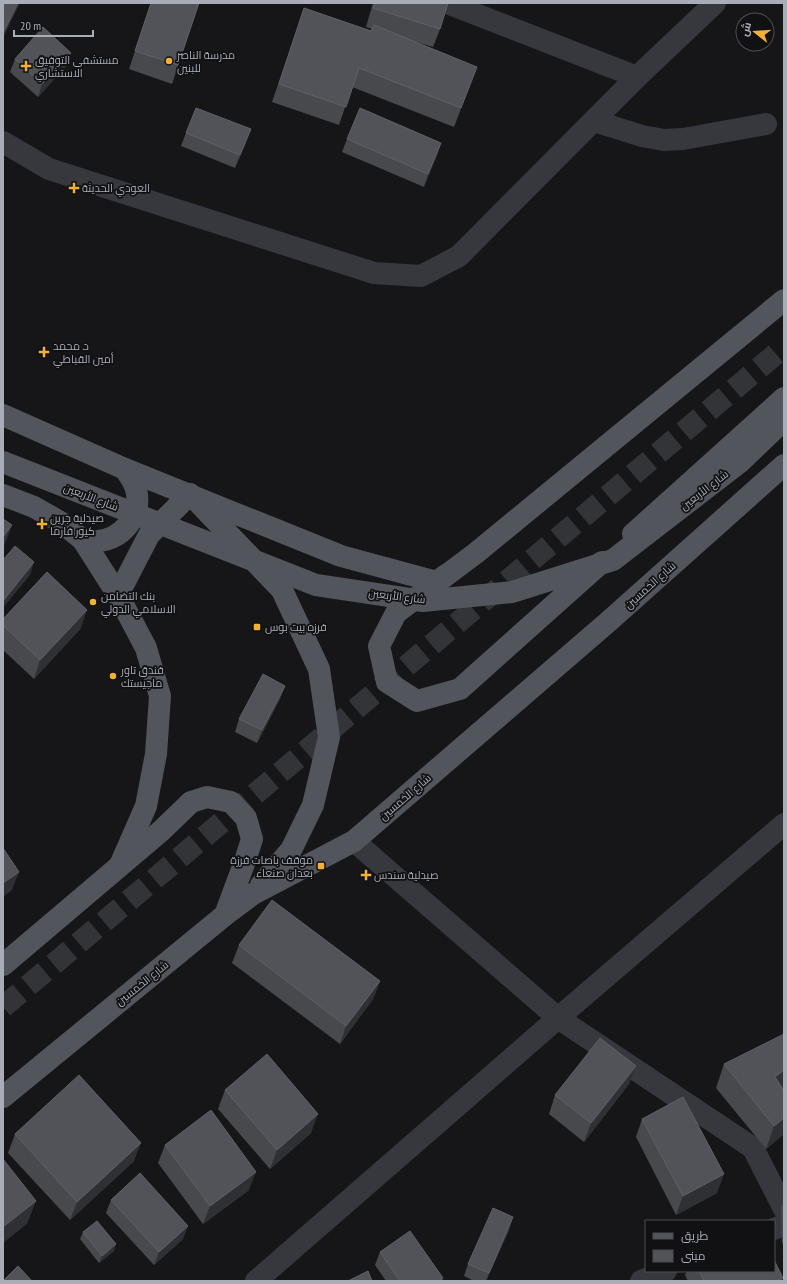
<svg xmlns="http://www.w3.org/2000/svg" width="787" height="1284" viewBox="0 0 787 1284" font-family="'PT Sans Narrow',Cairo,sans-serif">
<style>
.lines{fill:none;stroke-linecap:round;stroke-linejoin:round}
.major-tunnel{stroke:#333438;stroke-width:22;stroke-dasharray:22 11;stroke-linecap:butt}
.minor{stroke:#37383d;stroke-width:22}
.major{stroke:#53555c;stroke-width:22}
.major-bridge{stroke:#53555c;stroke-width:22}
.wall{fill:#47494d}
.shaded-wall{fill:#2f3033}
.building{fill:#525359;stroke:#5f6168}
.poi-dot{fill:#f2b134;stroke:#111113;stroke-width:1.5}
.labels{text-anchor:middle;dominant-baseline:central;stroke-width:3.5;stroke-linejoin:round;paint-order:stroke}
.poi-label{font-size:11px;fill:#a8adb8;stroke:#111113;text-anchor:start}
.street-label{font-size:11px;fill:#a8adb8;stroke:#111113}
</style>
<rect width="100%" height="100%" fill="#161618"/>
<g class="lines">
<path class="major-tunnel" d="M3 1007 784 347"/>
<g class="minor">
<path d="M447 3 637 77"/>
<path d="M594 121 642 136 664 140 683 139 766 124"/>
<path d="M3 142 49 169 374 273 421 276 459 256 637 77 715 3"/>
<path d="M354 841 558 1018 753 1148 784 1209"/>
<path d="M774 1229 784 1225"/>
<path d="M256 1281 558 1018 784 824"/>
<path d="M641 1281 666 1271"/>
</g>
<g class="major">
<path d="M3 415 125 469 341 556 437 582 446 575"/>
<path d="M3 495 34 507 62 523 83 540 118 595 146 648 160 696 156 754 146 806 121 863"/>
<path d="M195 499 282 590 319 669 329 737 313 805 291 850 261 885"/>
<path d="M633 534 784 398"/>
<path d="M83 540C87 540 93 542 98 541 121 539 140 518 137 494 136 484 130 477 125 469"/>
<path d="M602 562 460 689 417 701 387 682 379 646 396 613 476 553 784 300"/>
<path d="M118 595 149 535 190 494"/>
<path d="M3 965 161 831 191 802 207 797 231 802 246 818 252 839 245 861 225 915"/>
<path d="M3 1097 225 915 253 894 354 841 608 622 784 465"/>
</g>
<path class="major-bridge" d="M3 462 316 585 423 601 512 592 613 560 740 462 784 420"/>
</g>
<g class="wall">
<path d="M151 3H199L172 84 129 69Z"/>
<path d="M373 3H448L440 29 433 47 413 41 470 85 454 127 352 87 339 125 272 102 304 8 371 31 372 29 366 27Z"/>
<path d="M71 53 66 66 38 97 10 72 15 59Z"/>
<path d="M186 133 246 142 235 168 181 146Z"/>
<path d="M347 139 441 143 424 187 342 152Z"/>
<path d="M3 619 81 628 34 679 3 650Z"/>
<path d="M285 686 280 699 257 743 235 732 239 719Z"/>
<path d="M239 945 380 981 373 999 340 1044 232 963Z"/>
<path d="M724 1064 784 1087 783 1089 784 1134 766 1149 716 1088Z"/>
<path d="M629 1084 584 1142 549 1114 555 1095Z"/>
<path d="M225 1090 311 1133 270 1169 218 1109Z"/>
<path d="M642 1119 717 1193 676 1215 636 1137Z"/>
<path d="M15 1134 134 1161 70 1220 8 1153Z"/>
<path d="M165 1145 249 1190 203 1224 158 1163Z"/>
<path d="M111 1200 183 1239 154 1265 106 1213Z"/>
<path d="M784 1201V1244H782L781 1208Z"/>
<path d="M509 1230 486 1281H474L464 1276 468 1264Z"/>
<path d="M83 1232 114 1251 99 1263 80 1239Z"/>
<path d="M380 1252 443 1278 442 1281H386L375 1265Z"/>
<path d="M687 1271H774L783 1278 782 1281H688L685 1275Z"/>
</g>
<g class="shaded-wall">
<path d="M18 3H20L3 38V33Z"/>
<path d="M71 53 66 66 38 97 42 84Z"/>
<path d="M251 129 246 142 235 168 240 155Z"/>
<path d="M441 143 437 156 424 187 428 174Z"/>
<path d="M12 525 5 544 3 547V537Z"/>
<path d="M34 562 30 575 3 608V601Z"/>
<path d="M87 610 81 628 34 679 40 660Z"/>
<path d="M285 686 280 699 257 743 262 730Z"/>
<path d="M19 872 12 890 3 897V883Z"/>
<path d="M380 981 373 999 340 1044 346 1026Z"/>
<path d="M636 1066 629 1084 584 1142 591 1123Z"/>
<path d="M784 1070V1087L766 1101 775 1077Z"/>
<path d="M318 1114 311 1133 270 1169 277 1150Z"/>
<path d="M784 1118V1134L766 1149 774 1126Z"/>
<path d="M141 1143 134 1161 70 1220 77 1202Z"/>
<path d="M256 1172 249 1190 203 1224 210 1206Z"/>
<path d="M724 1174 717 1193 676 1215 683 1196Z"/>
<path d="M36 1201 27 1224 3 1243V1227Z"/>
<path d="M513 1217 509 1230 486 1281 489 1273Z"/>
<path d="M188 1226 183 1239 154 1265 159 1252Z"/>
<path d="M784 1238V1244H782Z"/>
<path d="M116 1244 114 1251 99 1263 102 1256Z"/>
<path d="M783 1278 782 1281H777Z"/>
</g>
<g class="building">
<path d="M3 3H18L3 33Z"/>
<path d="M151 3H199L178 65 135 51Z"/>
<path d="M375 3H448L440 29 373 8Z"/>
<path d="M304 8 371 31 374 25 477 67 461 108 359 68 346 107 279 84Z"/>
<path d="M43 27 71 53 42 84 15 59Z"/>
<path d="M196 108 251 129 240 155 186 133Z"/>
<path d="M360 108 441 143 428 174 347 139Z"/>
<path d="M3 519 12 525 3 537Z"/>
<path d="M15 546 34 562 3 601V560Z"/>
<path d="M47 572 87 610 40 660 3 625V619Z"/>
<path d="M263 674 285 686 262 730 239 719Z"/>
<path d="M3 848 19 872 3 883Z"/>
<path d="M272 900 380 981 346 1026 239 945Z"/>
<path d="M784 1034V1070L775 1077 784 1091V1118L774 1126 724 1064Z"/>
<path d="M600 1038 636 1066 591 1123 555 1095Z"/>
<path d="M267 1054 318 1114 277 1150 225 1090Z"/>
<path d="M79 1075 141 1143 77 1202 15 1134Z"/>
<path d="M683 1097 724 1174 683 1196 642 1119Z"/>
<path d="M211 1110 256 1172 210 1206 165 1145Z"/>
<path d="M3 1159 36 1201 3 1227Z"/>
<path d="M140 1173 188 1226 159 1252 111 1200Z"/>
<path d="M493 1208 513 1217 489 1273 468 1264Z"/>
<path d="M97 1221 116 1244 102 1256 83 1232Z"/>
<path d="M410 1231 443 1278 438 1281H400L380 1252Z"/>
<path d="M774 1260 783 1278 777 1281H704L699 1271H774Z"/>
<path d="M18 1266 32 1281H3Z"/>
<path d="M368 1271 372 1281H348Z"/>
</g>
<g class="poi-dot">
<circle cx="169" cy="61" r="4"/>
<path d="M24 60h4v4h4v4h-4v4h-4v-4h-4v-4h4z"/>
<path d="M72 182h4v4h4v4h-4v4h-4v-4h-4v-4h4z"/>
<path d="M42 346h4v4h4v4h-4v4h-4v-4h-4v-4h4z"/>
<path d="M40 518h4v4h4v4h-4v4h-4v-4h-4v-4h4z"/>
<circle cx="93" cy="602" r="4"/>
<rect x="253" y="623" width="8" height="8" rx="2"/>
<circle cx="113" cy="676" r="4"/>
<rect x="317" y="862" width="8" height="8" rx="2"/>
<path d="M364 869h4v4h4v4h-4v4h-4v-4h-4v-4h4z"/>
</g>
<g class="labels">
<g class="poi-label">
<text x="177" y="55">مدرسة الناصر<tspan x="177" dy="13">للبنين</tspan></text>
<text x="35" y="60">مستشفى التوفيق<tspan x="35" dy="13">الاستشاري</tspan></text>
<text x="82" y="188">العودي الحديثة</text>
<text x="53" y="346">د. محمد<tspan x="53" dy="13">أمين القباطي</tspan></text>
<text x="50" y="518">صيدلية جرين<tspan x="50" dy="13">كيور فارما</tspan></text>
<text x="101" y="596">بنك التضامن<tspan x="101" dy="13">الاسلامي الدولي</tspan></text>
<text x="265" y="627">فرزه بيت بوس</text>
<text x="121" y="670">فندق تاور<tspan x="121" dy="13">ماجيستك</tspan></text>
<text x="313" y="860" text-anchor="end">موقف باصات فرزة<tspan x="313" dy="13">بعدان صنعاء</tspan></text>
<text x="374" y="875">صيدلية سندس</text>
</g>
<g class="street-label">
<text transform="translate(704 490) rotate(-38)">شارع الأربعين</text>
<text transform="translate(91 497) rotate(21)">شارع الأربعين</text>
<text transform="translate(650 585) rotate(-42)">شارع الخمسين</text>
<text transform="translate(397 596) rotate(7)">شارع الأربعين</text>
<text transform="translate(405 797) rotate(-41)">شارع الخمسين</text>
<text transform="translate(142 983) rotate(-39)">شارع الخمسين</text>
</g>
</g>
<rect width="787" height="1284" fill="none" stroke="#a8adb8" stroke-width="8"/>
<rect x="645" y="1220" width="130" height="52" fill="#111113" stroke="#4d4f55"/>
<rect x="653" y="1233" width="20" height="6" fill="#53555c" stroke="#4d4f55"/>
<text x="681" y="1240" font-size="12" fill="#a8adb8">طريق</text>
<rect x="653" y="1250" width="20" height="12" fill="#525359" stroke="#4d4f55"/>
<text x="681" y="1260" font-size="12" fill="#a8adb8">مبنى</text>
<g transform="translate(755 32) rotate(287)"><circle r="19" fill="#111113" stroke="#4d4f55"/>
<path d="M0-3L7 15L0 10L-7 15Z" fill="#f2b134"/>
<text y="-6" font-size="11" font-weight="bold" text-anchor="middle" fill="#a8adb8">ش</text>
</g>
<path d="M14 30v6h79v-6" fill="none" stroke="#a8adb8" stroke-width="2"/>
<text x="20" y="30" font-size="12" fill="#a8adb8" stroke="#111113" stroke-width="3" paint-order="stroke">20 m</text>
</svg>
